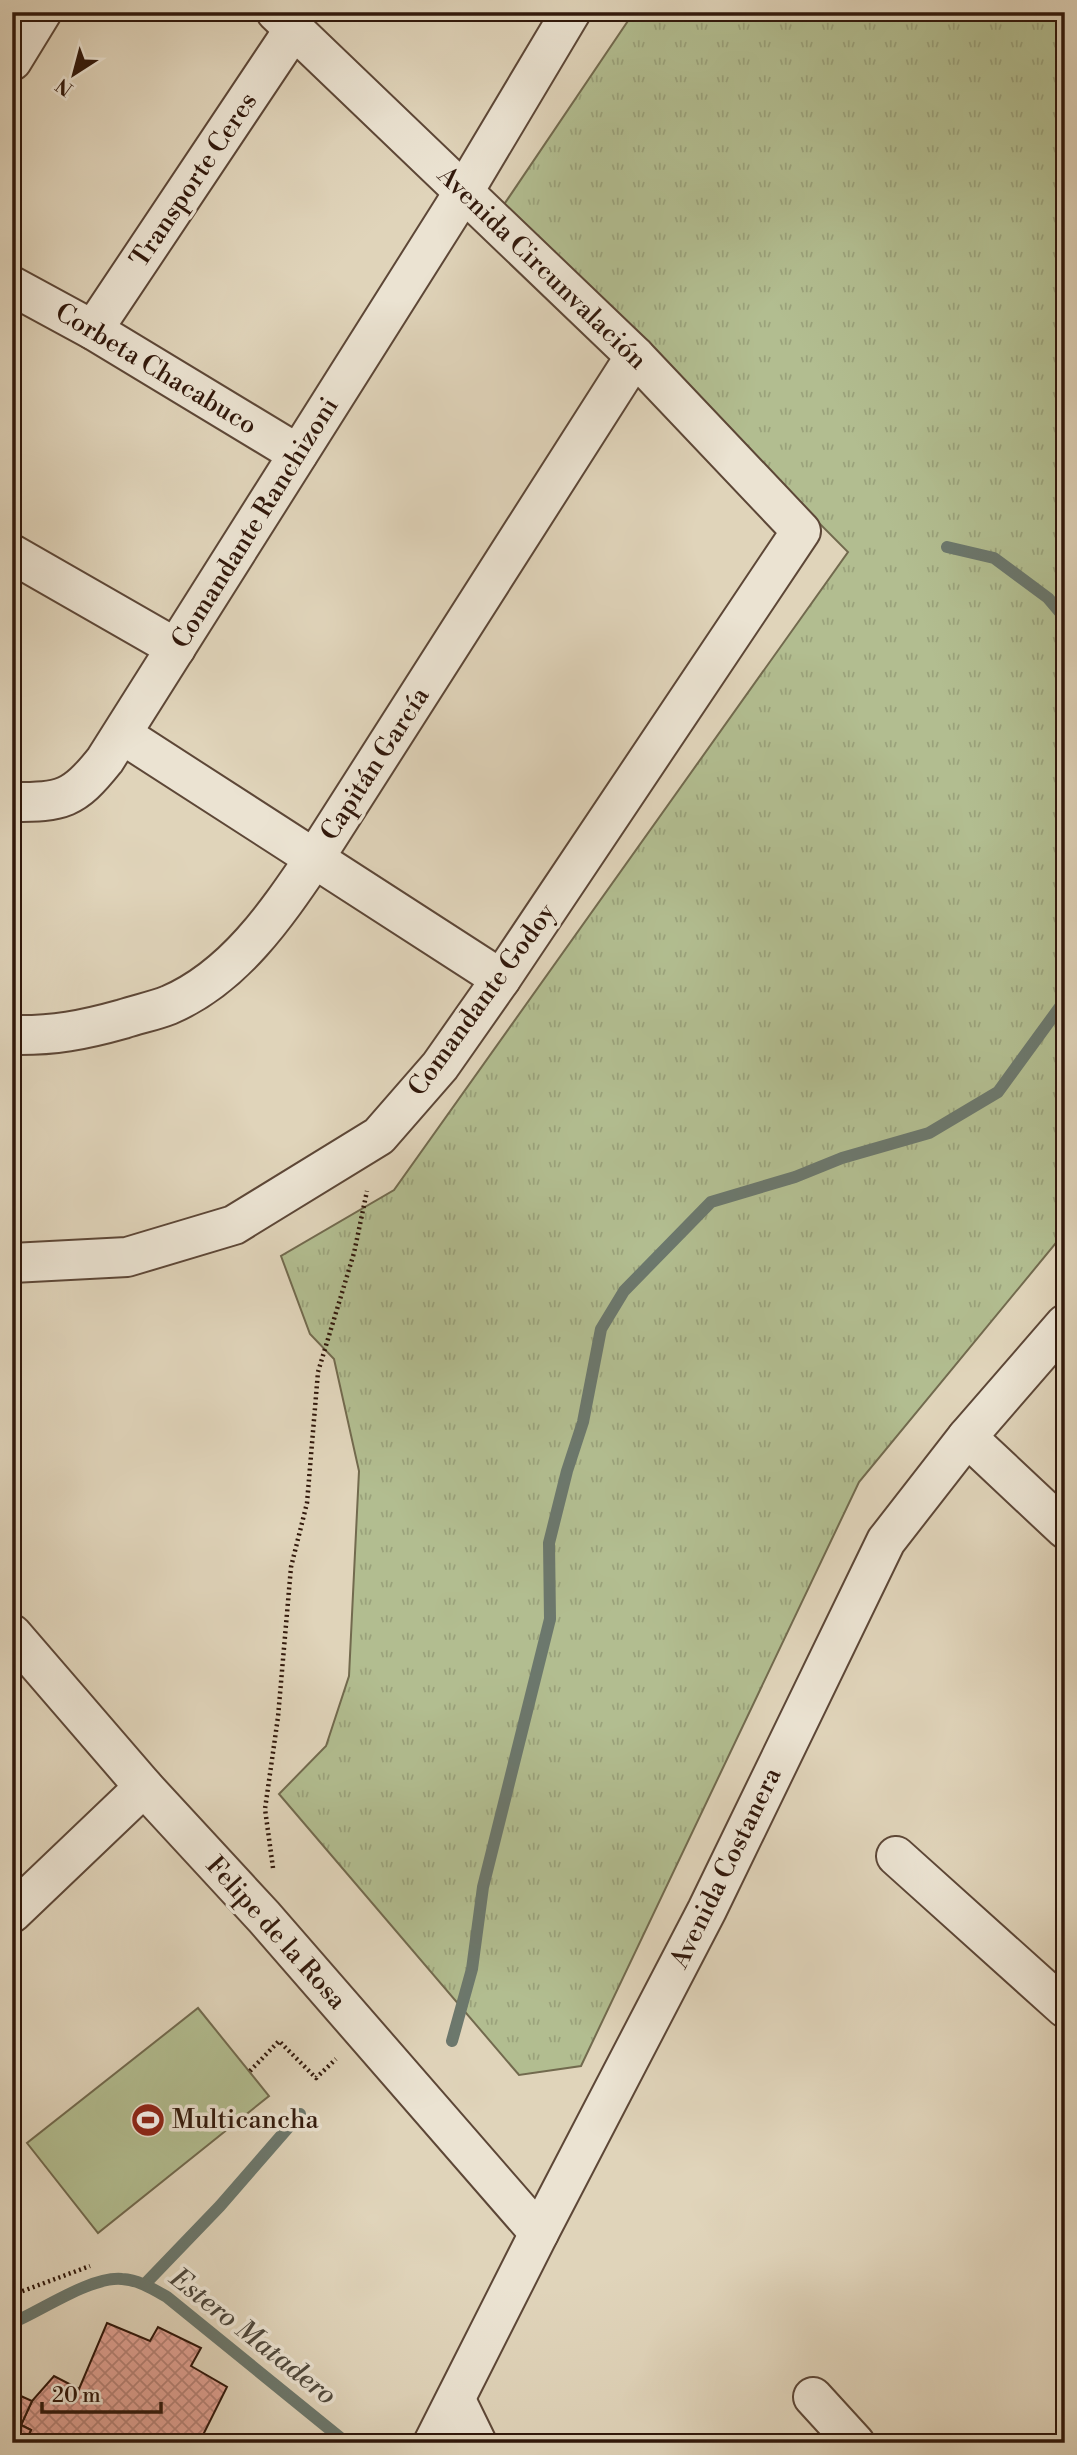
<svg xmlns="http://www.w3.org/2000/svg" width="1077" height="2455" viewBox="0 0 1077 2455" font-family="'Libre Bodoni',serif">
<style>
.grass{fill:url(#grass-tufts);stroke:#726a4e;stroke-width:2}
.pitch{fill:#b2bd90;stroke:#726a4e;stroke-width:2}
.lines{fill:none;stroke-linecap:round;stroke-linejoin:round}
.stream{stroke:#6c786d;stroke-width:12}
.building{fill:url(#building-cross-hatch);stroke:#31180b;stroke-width:2}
.minor-casing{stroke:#5d4737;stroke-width:42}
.tertiary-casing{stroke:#5d4737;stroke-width:42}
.path{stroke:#31180b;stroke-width:4.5;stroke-dasharray:2 3.5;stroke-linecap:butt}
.minor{stroke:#ebe3d2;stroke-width:38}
.tertiary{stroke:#ebe3d2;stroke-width:38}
.labels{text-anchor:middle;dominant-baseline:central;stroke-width:7;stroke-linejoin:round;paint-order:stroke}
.street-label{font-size:26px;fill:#31180b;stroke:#ebe3d2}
.poi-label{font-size:26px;fill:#31180b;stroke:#ebe3d2;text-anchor:start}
.water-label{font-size:28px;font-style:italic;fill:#4f483c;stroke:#ebe3d2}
</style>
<defs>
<pattern id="grass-tufts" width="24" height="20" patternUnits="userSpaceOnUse" patternTransform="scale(1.75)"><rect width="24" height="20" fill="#b2bd90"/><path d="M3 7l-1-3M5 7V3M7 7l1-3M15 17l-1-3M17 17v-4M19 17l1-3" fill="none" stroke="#9aa27b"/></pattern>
<pattern id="building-cross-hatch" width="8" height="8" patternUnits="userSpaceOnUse" patternTransform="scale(1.75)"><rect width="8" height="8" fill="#e0a193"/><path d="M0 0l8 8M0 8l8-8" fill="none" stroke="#b68276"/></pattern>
</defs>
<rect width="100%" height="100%" fill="#e0d4ba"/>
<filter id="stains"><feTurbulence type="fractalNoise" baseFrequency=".00286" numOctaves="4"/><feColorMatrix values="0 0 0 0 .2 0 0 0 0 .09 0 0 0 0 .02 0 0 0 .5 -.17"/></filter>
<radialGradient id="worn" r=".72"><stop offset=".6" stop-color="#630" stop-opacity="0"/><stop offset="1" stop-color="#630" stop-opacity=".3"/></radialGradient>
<path class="grass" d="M634 12H1065V1232L859 1482 581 2066 519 2075 279 1794 326 1746 349 1676 359 1471 334 1359 310 1334 281 1256 394 1190 848 552 503 206Z"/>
<path class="pitch" d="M198 2008 269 2096 98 2233 27 2143Z"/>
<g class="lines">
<g class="stream">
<path d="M947 547 994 558 1048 598 1065 618"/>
<path d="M452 2041 472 1969 483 1887 550 1619 549 1543 567 1471 583 1422 601 1329 624 1291 711 1202 795 1177 842 1158 929 1133 998 1092 1065 1000"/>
<path d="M145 2284 220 2206 300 2114"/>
<path d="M12 2323C41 2311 91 2276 122 2279 139 2280 153 2289 167 2297L343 2440"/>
</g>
</g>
<g class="building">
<path d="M107 2323 150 2341 158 2327 201 2348 191 2366 227 2387 199 2443H25L31 2430 21 2425 32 2401 54 2376 79 2389Z"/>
<path d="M12 2392 32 2401 21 2425 31 2430 25 2443H12Z"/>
</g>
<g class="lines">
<g class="minor-casing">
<g id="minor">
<path d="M12 61 42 12"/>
<path d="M12 286 93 330 298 454"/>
<path d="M93 330 294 29"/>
<path d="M12 554 176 648"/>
<path d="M123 735 501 979"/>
<path d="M12 802C63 802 73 800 105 760L463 193 571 12"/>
<path d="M12 1035C53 1036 84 1030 123 1019 138 1014 154 1011 169 1005 234 977 276 915 314 859L635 356"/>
<path d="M12 1263 127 1257 234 1225 379 1136 440 1066 501 979 801 531 635 356 276 12"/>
<path d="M967 1437 1065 1529"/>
<path d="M896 1856 1065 2008"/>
<path d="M12 1913 144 1787"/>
<path d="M813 2397 855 2443"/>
<path d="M456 2400 477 2443"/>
</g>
</g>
<g class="tertiary-casing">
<g id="tertiary">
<path d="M12 1634 144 1787 264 1917 539 2233"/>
<path d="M433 2443 539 2233 707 1910 886 1541 967 1437 1065 1324"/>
</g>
</g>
<g class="path">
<path d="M273 1868 265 1809 278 1717 291 1567 307 1503 318 1372 354 1253 367 1191"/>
<path d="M250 2071 279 2041 316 2078 336 2059"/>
<path d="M12 2295 90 2266"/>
</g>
<use href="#minor" class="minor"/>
<use href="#tertiary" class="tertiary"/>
</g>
<defs>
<g id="stadium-disc" transform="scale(1.75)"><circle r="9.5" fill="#8f2418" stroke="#ebe3d2"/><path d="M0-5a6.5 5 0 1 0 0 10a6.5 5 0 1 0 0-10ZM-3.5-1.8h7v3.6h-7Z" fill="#fff"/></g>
</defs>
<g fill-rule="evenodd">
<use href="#stadium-disc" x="148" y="2120"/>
</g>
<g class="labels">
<g class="street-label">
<text transform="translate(194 180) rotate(-56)">Transporte Ceres</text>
<text transform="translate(542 268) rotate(44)">Avenida Circunvalación</text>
<text transform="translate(156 369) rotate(31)">Corbeta Chacabuco</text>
<text transform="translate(255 523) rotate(-58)">Comandante Ranchizoni</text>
<text transform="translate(375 764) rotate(-57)">Capitán García</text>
<text transform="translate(482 1000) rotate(-54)">Comandante Godoy</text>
<text transform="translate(726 1868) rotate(-64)">Avenida Costanera</text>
<text transform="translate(276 1933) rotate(48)">Felipe de la Rosa</text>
</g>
<g class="poi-label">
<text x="172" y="2120">Multicancha</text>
</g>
<g class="water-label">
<text transform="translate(253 2337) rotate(38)">Estero Matadero</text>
</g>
</g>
<rect width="1077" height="2455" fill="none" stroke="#e0d4ba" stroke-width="42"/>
<rect x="14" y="14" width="1049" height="2427" fill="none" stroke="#31180b" stroke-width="3.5"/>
<rect x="21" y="21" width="1035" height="2413" fill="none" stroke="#31180b" stroke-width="2"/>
<g transform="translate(74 74) rotate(216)" stroke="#ebe3d2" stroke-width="5" paint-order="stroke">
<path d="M0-5L12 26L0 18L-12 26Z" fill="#31180b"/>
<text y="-10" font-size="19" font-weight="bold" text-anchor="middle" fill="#31180b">N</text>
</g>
<path d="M42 2402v10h119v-10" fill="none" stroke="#31180b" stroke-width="3.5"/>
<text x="52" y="2402" font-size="21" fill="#31180b" stroke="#ebe3d2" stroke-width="5" paint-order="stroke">20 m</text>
<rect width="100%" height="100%" filter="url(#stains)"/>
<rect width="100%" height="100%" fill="url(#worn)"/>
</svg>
